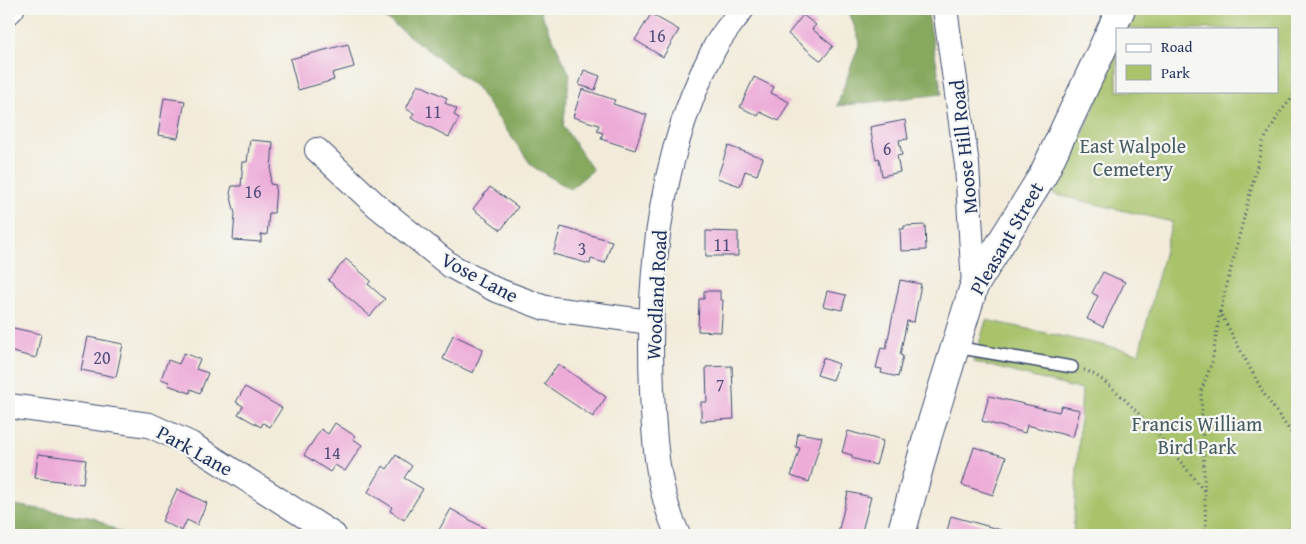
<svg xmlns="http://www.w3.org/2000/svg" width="1306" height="544" viewBox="0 0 1306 544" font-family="'Gentium Book Plus',serif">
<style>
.green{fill:#a8c36a;stroke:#627964}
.forest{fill:#86a95e;stroke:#506c5e}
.building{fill:#edabd8}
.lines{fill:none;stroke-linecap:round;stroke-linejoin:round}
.lane-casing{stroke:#3b4b70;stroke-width:14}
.street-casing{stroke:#3b4b70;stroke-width:26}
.secondary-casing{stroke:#3b4b70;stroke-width:30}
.path{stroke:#3b4b70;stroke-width:3;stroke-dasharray:1 4;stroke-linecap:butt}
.lane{stroke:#fff;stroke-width:11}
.street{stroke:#fff;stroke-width:24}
.secondary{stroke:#fff;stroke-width:28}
.labels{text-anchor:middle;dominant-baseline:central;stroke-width:4.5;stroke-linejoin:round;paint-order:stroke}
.number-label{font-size:18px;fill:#504e7c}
.park-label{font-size:20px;fill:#455b62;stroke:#f6f6f2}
.street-label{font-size:20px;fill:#1b2f5e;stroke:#f6f6f2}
</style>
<rect width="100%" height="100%" fill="#f6f6f2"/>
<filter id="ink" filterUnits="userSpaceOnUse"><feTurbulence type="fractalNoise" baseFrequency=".02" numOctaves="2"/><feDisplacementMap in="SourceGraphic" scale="10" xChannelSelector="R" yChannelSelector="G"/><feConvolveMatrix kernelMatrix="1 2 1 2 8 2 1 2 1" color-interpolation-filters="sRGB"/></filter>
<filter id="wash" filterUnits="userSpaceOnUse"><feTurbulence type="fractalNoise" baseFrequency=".0096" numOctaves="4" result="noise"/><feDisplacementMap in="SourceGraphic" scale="20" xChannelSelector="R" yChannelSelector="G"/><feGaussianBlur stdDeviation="1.12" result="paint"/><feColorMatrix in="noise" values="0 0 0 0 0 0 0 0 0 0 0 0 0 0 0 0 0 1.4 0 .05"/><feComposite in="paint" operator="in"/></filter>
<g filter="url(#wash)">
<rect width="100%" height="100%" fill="#f2ebd9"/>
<path class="green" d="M1145 9H1203L1226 13 1234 9H1297V535H1073L1082 390 974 362 986 320 1139 353 1172 222 1053 194 1076 151 1117 52V91H1277V29H1127L1133 14Z"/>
<g class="forest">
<path d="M369 9H539L570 75 563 126 593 170 570 189 532 166 476 87 391 22Z"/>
<path d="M848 9H927L942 94 837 106 860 42Z"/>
<path d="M9 504 94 518 125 535H9Z"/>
</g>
<g id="blocks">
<g class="building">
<path d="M651 14 679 30 663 57 635 40Z"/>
<path d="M803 15 816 25 812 29 833 46 821 61 788 34Z"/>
<path d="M348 44 354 67 332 73 334 80 298 90 290 59Z"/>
<path d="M584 70 600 76 595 90 579 85Z"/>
<path d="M754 77 774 87 771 93 789 102 779 121 760 112 758 116 740 107Z"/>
<path d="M418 84 447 98 445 103 457 109 454 115 459 118 449 137 411 118 414 113 406 109Z"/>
<path d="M582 89 615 100 613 104 647 115 635 150 601 139 603 133 597 131 599 125 573 117Z"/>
<path d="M164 98 185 101 178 138 158 135Z"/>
<path d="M905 120 908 139 899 140 902 155 897 156 900 172 882 176 879 158 876 159 870 127Z"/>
<path d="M250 140 273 142 270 184 276 185 274 213H269L267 235 261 234V242L233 240 235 214 230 193 232 186H241L243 162H247Z"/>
<path d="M728 146 763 158 757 175 745 171 740 186 717 178Z"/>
<path d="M490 187 518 207 501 230 473 209Z"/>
<path d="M925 225 926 250 901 251 900 229H904V226Z"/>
<path d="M561 227 612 241 605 263 591 259 590 264 553 254Z"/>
<path d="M706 231 738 232V256H706Z"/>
<path d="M346 259 371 281 368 284 385 299 370 316 328 280Z"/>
<path d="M1103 272 1125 282 1103 327 1087 319 1098 296 1092 293Z"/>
<path d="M900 280 921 284 914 322 907 321 900 355 903 356 898 377 881 373 882 369 876 368 881 348 886 349Z"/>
<path d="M704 291H720V300H723L721 332 698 331 699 299H704Z"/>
<path d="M827 291 846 295 842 310 823 306Z"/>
<path d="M9 327 41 334 36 358 9 351Z"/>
<path d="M453 335 483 349 473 373 443 359Z"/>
<path d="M88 337 123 344 116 377 81 370Z"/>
<path d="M184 353 200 359 196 369 208 373 200 393 191 389 190 393 168 385 169 382 161 379 168 360 179 364Z"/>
<path d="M823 358 839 364 833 380 817 375Z"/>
<path d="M558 364 606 397 593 417 544 384Z"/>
<path d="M732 366 734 419 701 421V402H707L706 367Z"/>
<path d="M245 387 282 408 270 427 263 423 261 427 238 414 243 406 236 402Z"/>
<path d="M989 396 1059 412 1061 406 1080 410 1073 437 1027 425 1025 433 982 421Z"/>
<path d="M335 423 355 436 353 439 362 445 345 471 335 465 330 472 304 455 321 429 328 434Z"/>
<path d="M848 431 883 441 876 465 852 458V455L842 452Z"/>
<path d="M798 433 822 437 809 482 791 476 800 448 796 447Z"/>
<path d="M974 447 1006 457 993 495 962 485Z"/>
<path d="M38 454 86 460 83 484 35 478Z"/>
<path d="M396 455 412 466 404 478 423 489 404 520 390 511 392 507 368 492 383 466 387 469Z"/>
<path d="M177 489 207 503 197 525 187 520 182 531 162 521Z"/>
<path d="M848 492 871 497 861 535 838 533Z"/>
<path d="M451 509 496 535H436Z"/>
<path d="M951 516 1005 531 1004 535H946Z"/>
</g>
</g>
</g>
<g filter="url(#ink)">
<use href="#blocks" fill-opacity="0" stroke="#3b4b70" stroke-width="1"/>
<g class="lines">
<g class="lane-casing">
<path id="lane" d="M955 347 1072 367"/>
</g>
<g class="street-casing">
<g id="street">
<path d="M945 9 967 165 974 286"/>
<path d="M9 12 12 9"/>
<path d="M317 150 377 206 451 266 494 289 545 308 650 322"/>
<path d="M9 406 149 425 191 444 334 535"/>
<path d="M678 535C657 491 654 440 652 391 647 275 659 154 714 49 721 35 733 22 742 9"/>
</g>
</g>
<g class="secondary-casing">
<path id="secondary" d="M901 535 927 438 974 286 1043 175 1121 9"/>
</g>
<g class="path">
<path d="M1297 92 1281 111 1263 142 1220 312 1264 394 1297 441"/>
<path d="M1084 370C1115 378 1183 464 1204 491"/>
<path d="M1215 535 1206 530 1201 391 1212 362 1220 312"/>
<path d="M1274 535 1297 527"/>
</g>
<use href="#lane" class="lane"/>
<use href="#street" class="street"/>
<use href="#secondary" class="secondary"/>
</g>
</g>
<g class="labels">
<g class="number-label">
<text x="657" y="35">16</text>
<text x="433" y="111">11</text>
<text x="887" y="148">6</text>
<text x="253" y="191">16</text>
<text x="722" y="244">11</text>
<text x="582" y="248">3</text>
<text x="102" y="357">20</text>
<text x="720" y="384">7</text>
<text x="332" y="452">14</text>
</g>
<g class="park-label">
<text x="1133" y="145">East Walpole<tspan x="1133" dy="23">Cemetery</tspan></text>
<text x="1197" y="423">Francis William<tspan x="1197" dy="23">Bird Park</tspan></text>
</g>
<g class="street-label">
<text transform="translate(963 147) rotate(-96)">Moose Hill Road</text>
<text transform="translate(1006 238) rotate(-60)">Pleasant Street</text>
<text transform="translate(480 277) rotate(28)">Vose Lane</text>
<text transform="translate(656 295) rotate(-87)">Woodland Road</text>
<text transform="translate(195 450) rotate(29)">Park Lane</text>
</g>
</g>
<rect width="1306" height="544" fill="none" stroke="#f6f6f2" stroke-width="30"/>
<rect x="1116" y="28" width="162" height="65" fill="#f6f6f2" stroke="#9ea6b7"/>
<rect x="1126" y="44" width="25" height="8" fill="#ffffff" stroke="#9ea6b7"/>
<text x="1161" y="52" font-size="15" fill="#1b2f5e">Road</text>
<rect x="1126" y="65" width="25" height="15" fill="#a8c36a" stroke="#9ea6b7"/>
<text x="1161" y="78" font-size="15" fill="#1b2f5e">Park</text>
</svg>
